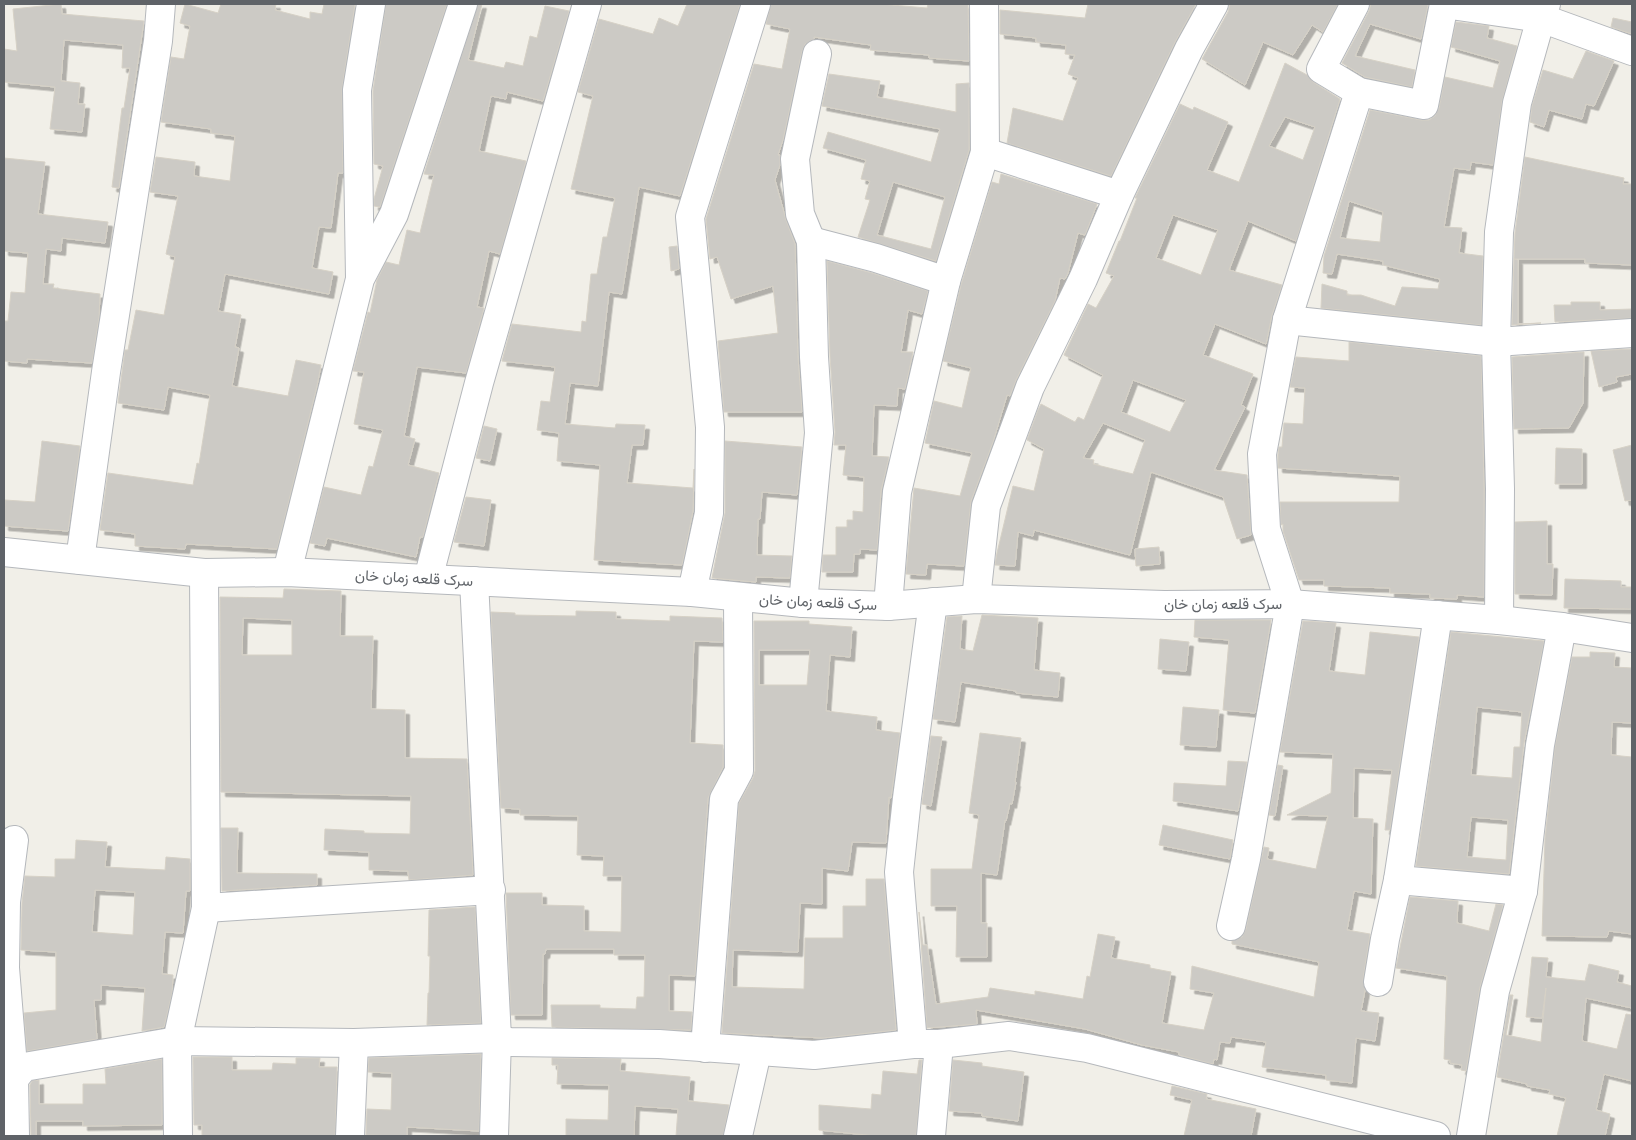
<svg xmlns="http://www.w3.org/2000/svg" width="1636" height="1140" viewBox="0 0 1636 1140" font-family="'Fira Sans Condensed',Vazirmatn,sans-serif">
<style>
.building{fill:#cccac5;stroke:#d6d1c6;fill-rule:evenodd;filter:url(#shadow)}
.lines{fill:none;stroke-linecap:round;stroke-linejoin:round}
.minor-casing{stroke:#b5b8bc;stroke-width:30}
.minor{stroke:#fff;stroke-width:28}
.labels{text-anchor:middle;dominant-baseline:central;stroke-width:4;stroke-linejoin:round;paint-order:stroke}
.street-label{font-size:15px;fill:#5f6368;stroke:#fff}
</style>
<defs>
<filter id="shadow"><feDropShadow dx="4.5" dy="4.5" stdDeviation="0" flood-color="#0004"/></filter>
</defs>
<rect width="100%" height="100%" fill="#f1efe8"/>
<g class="building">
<path d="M61 4 62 14 144 21 119 188 112 187 122 108H124L130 68H122L123 45 64 40 61 81 80 83 78 104H85L82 132 50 129 55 87 4 82V49L17 51 13 9Z"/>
<path d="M185 4 218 13 221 4H276L275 10 310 19V12L322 14 324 4H355L342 88 343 173H338L331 228 319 227 312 268 333 272 329 294 225 274 218 311 241 315 235 347 239 348 232 386 288 396 296 360 321 365 317 386 277 549 186 544 185 549 135 546V534L100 530 108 473 193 485 197 463 199 464 210 395 168 387 164 410 118 403 125 350H128L136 310 164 315 175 257 166 254 178 196 150 192 156 157 195 162 194 176 230 181 235 136 211 133V129L161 122 171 57 184 59 190 26 180 23Z"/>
<path d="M386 4H447L380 207 374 206V199L383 166 374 164 373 91Z"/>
<path d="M478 4H482L468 60 504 68 506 62 523 66 530 36 537 38 545 6 569 11 543 101 507 92 506 99 491 96 479 151 526 161 500 254 489 251 477 307 484 308 466 373 417 367 404 436 415 439 408 465 439 473 423 537H420L416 557 327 538 325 546 310 543 324 487 361 495 369 466 373 467 383 430 354 424 364 372 353 371 368 312 370 313 377 280 386 262 399 265 407 230 420 233 434 175 424 174Z"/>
<path d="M687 4H740L680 196 639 187 622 294 609 292 598 386 570 383 565 424 615 428 616 424 645 425 643 445H632L627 483 693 488 694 469 693 511 682 565 594 560 600 465 557 461 559 433 537 430 541 401 550 402 555 367 502 361 512 324 581 332 582 321 586 322 591 274H597L603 237H607L615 198 571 189 593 96 578 92 599 19 653 34 659 18 678 26Z"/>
<path d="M771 4H880L927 8 928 4H968L969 61 929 58V55L870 50 871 45 814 37V39L805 44 802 51 783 140 778 155H780V165L775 180 786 220 795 244 798 357 802 412H724L718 341 778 333 773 286 731 299 717 257 710 259 706 219 754 64 782 69 790 29 766 24Z"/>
<path d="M1088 4H1196L1175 42 1111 176 1007 143 1013 108 1063 121 1078 78 1068 74 1075 55 1065 54 1066 45 1036 42V38L1000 34V10L1085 18Z"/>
<path d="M1230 4H1338L1323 32 1312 25 1293 55 1263 42 1245 85 1202 59 1228 12Z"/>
<path d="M1371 4H1428L1421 39 1370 24 1355 56 1415 70 1412 87 1365 77 1342 63 1369 11Z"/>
<path d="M1613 18 1632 22V34L1611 27Z"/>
<path d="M1456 22 1489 26 1487 38 1517 46 1502 101 1493 165 1471 162 1470 170 1454 168 1444 227 1462 228 1459 253 1483 256 1481 325 1321 308 1322 284 1347 291V295H1361L1395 306 1402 287 1438 289 1440 279 1383 265V261L1337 254 1332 274 1323 273 1324 256 1370 110 1421 120H1429L1435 116 1439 108 1445 77 1493 88 1500 61 1451 47ZM1349 201 1383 212 1380 242 1340 238Z"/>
<path d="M1586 51 1614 61 1594 106 1586 104 1582 119 1549 110 1544 127 1530 122 1532 106 1543 70 1573 79Z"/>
<path d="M1285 63 1307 75 1313 82 1340 99 1296 241 1248 221 1229 270 1282 285 1272 315 1266 344 1215 324 1203 355 1253 374 1241 405 1245 407 1214 470 1247 475 1251 535 1237 539 1223 497 1151 472 1130 555 1034 530 1033 536 1018 532 1015 566 995 565 997 553 1013 486 1034 491 1044 449 1027 440 1038 410 1041 404 1075 422 1078 417 1084 420 1103 375 1064 355 1088 304 1096 308 1114 276 1106 273 1119 241H1120L1137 198H1135L1180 104 1193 110 1194 107 1228 122 1207 170 1239 182ZM1285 117 1315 127 1303 160 1269 146ZM1173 215 1218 230 1201 275 1156 258ZM1133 380 1186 400 1170 432 1121 412ZM1103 423 1145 440 1133 474 1093 464 1094 460 1083 458Z"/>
<path d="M829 74 880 81 877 97 956 112V84L969 83V150L936 261 858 237 870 200 865 199 870 181 861 179 866 160 823 148 828 132 931 162 940 129 822 106ZM893 182 945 197 931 249 877 235Z"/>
<path d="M1525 157 1624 178 1623 184H1632V265L1585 263V259H1514L1515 233Z"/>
<path d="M4 158 45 162 38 214 108 222 105 243 62 238 61 251 46 249 43 284H54L53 288 100 294 99 317 92 363 27 359V363L4 361V321H8L11 292 25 293 28 253 4 251Z"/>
<path d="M1001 174 1097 204 1085 235 1078 233 1068 273 1065 279 1060 278 1055 301 1016 380 1010 396 1007 395 993 442 971 501 964 566 927 564 926 575 906 574 914 488 960 496 972 453 925 443 934 401 962 408 971 368 943 361 961 285 992 182 999 184Z"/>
<path d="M677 246 679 269 671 271 669 247Z"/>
<path d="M1514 259 1518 260V324L1541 323 1512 325Z"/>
<path d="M827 261 872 273 928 291 922 314 908 310 901 352H913L905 389 898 388 897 406 874 405 872 456 889 457 881 491 877 550 860 549V554H854L853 572H822L823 555H836V527H847V520H853V511L863 512 864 477 843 475 846 445H834L835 432 830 356Z"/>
<path d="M1571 302H1600V310L1632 309V318L1555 322 1554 305H1571Z"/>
<path d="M1349 342 1481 356 1484 489V597L1457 595V599L1430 598V594L1390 593V588L1324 586V580H1299L1283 531V524L1281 525 1280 502H1399L1400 476 1278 468V455L1279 447H1282L1284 423 1303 424 1305 388 1290 387 1296 357 1349 361Z"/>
<path d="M1632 349V374L1616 377 1617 382 1599 387 1591 351Z"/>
<path d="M1584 352 1583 403 1569 428 1514 429 1512 357Z"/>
<path d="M484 426 497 429 490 461 476 458Z"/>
<path d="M42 441 80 446 68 531 4 526 5 500 35 502Z"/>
<path d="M725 441 802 447 797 495 762 492 760 519H758L757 555 792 556 790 578 756 577V582L712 578 725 513Z"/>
<path d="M1632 445V500L1625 501 1613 450Z"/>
<path d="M1556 448 1582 449V484H1555Z"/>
<path d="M466 497 491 500 484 546 454 542Z"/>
<path d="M1547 521V564H1553L1552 595 1515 594V522Z"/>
<path d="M1159 547 1160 564 1136 566 1135 549Z"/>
<path d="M1565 579 1621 581V587H1632V609L1564 608Z"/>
<path d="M284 589 341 591 340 636H373L371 709 405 710V758L467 759 473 875 409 880 408 871 369 870V852L324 850 325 829 364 831V833L410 834 411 796 221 792 220 597 283 598ZM243 618 292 620V655H242Z"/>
<path d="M576 611 616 612V619L670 621V616L722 618 723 642 694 641 690 743 723 745V767L708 798 695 976 669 975V1011L692 1012 691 1030 552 1027 551 1005H600V1008L636 1009 637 997H644L645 955H614V949H546L545 954H543L542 1015H511L506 893H542V905L584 906V931L621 932 622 876H603L604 856 577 855 578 816 520 815V809L501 808 491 612 515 613V615L576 616Z"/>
<path d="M982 615 1038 618 1034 670 1060 673 1058 697 1016 693V691L961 682 955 722 933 719 947 617 962 616 960 649 973 651Z"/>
<path d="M1195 620H1271L1255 713 1223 710 1229 640 1194 637Z"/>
<path d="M754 621H809V624L852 627 850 657 830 655 826 711 877 717 876 730 900 733 891 798 889 797 886 843 852 842 848 871 822 868V904L800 903 798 952 733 950 732 987 804 989 805 938H843V906H866V879H884L896 1030 823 1038 722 1033 739 803 753 778 755 771ZM759 650H810L807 685H759Z"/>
<path d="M1303 621 1336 623 1329 671 1365 675 1370 632 1419 637 1390 830H1385L1392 770 1354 768 1353 818 1373 819 1371 894 1354 891 1347 930 1370 934 1363 979 1365 990 1361 1011 1379 1013 1375 1041 1356 1038 1352 1083 1326 1080V1075L1262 1067 1266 1042 1231 1037 1230 1043 1220 1042 1217 1060 1214 1059 1213 1064 1179 1055V1052L1142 1045 1085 1029 976 1010 977 1024 927 1028 919 912 923 945H927L936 1004 988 997 990 988 1035 995V991L1083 999 1087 976 1090 977 1098 934 1115 937 1111 958 1150 965V968L1171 972 1162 1023 1204 1030 1214 993 1190 989 1192 966 1314 997 1319 962 1232 944V941L1242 937 1246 929 1264 847 1269 848 1267 859 1316 869 1328 816 1287 815 1331 793 1333 754 1280 752Z"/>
<path d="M1451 632 1544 641 1524 743 1509 874 1416 866ZM1477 707 1522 712 1520 747H1514L1512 778 1471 775ZM1471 817 1508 820 1506 860 1467 857Z"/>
<path d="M1160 639 1189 642 1186 671 1158 669Z"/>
<path d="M1590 652 1615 653 1614 667 1632 668V723L1612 722 1611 755 1632 757V934L1609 931 1607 937 1542 936 1545 839 1555 747 1572 657H1590Z"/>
<path d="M1183 707 1219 710 1216 747 1180 745Z"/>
<path d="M980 733 1021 738 1015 782H1016L1012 804 1010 803 1006 821 1005 820 997 875 981 873V923H987V957H956L957 906H931V869H972L979 815 969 813Z"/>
<path d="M931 736 942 737 931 806 922 804Z"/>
<path d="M1228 761 1247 762 1238 811 1173 801 1174 783 1226 786Z"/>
<path d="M1278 765 1283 766 1275 816 1269 815Z"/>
<path d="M1163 825 1233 840 1230 859 1159 845Z"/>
<path d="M221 828H238L237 873 317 874V885L222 891Z"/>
<path d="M76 840 107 842 105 867 165 870 166 857 190 859V891H186L183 933 165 932 162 974 173 975 172 993 164 1027 142 1031 145 988 101 985V1000H94L97 1039 27 1051 24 1013 56 1010V952L21 950 22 903 25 876 55 877V859H75ZM95 890 135 892 133 935 92 932Z"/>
<path d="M1410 897 1458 901 1457 923 1489 931 1496 904 1503 905 1480 987 1466 1071 1461 1070 1462 1065 1450 1063V1060L1444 1059 1447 976 1396 968Z"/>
<path d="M475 907 481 1023 427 1025 428 993H429L430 956H428L429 910Z"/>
<path d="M1532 957 1548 958 1546 977 1585 981 1589 964 1619 971 1617 982 1632 986V1008L1586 998 1582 1041 1617 1049 1626 1014 1632 1015V1081L1604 1074 1596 1110 1610 1114 1605 1136H1557L1566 1098 1549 1094 1550 1090 1527 1086V1084L1497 1077 1510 995H1513L1506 1035 1541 1042 1546 988 1542 1018 1526 1017Z"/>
<path d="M481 1054 479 1131 407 1127V1136L366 1135 367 1109 391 1110 392 1073 368 1072 369 1058Z"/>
<path d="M193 1057H232V1070H272L273 1063 296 1064V1058H320L319 1067H337L335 1136H202V1125H194Z"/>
<path d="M552 1058 621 1059 620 1071 690 1077 688 1101 729 1105 723 1136H676L678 1109 635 1106 634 1136H566V1119L608 1120 609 1085 557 1084 558 1065H552Z"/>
<path d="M162 1059V1125L83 1126V1121H36V1136H31L30 1085 32 1081 39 1080V1104H83V1084H106L105 1069Z"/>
<path d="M919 1060H922L916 1136H876L819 1130V1105L871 1109 872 1094 881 1095 883 1071 917 1074Z"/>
<path d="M953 1060 982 1063V1066L1024 1072 1018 1121 982 1116V1113L949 1111Z"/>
<path d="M1172 1086 1207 1094 1206 1099 1256 1109 1251 1136H1184L1192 1100 1170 1095Z"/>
</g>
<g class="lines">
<g class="minor-casing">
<g id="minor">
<path d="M1355 4 1321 69 1359 92 1424 105 1444 4 1541 18 1632 51"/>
<path d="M985 152 1119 195"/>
<path d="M811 241 876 258 946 281"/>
<path d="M360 278 357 90 371 4"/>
<path d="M1287 320 1496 342 1632 333"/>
<path d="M4 552 204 573 287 572 428 579 692 592 803 603 888 606 976 599 1164 605 1290 604 1499 620 1562 627 1632 638"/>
<path d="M80 560 106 372 158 41 161 4"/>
<path d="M287 572 360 279 394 214 463 4"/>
<path d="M428 579 479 383 587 4"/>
<path d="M474 581 497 1038 494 1136"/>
<path d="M692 592 709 513 710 427 690 217 756 4"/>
<path d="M976 599 986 506 1030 387 1083 279 1119 195 1189 49 1214 4"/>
<path d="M803 603 819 433 814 357 811 241 800 214 795 159 817 54"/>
<path d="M888 606 897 492 946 281 985 152 984 4"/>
<path d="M1499 620 1500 489 1496 342 1499 232 1517 103 1541 18 1546 4"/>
<path d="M14 840 6 902 5 968 14 1079 15 1136"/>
<path d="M1398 880 1523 891"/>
<path d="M206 908 491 890"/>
<path d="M1231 926 1246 859 1290 604 1266 529 1262 454 1287 320 1359 92"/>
<path d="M1378 982 1385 939 1398 880 1438 615"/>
<path d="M913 1044 899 872 907 798 933 602"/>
<path d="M705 1048 724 799 739 771 738 597"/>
<path d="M4 1084 14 1079 24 1067 177 1041 354 1043 497 1038 509 1042 659 1044 814 1055 913 1044H939L1009 1036 1087 1048 1436 1136"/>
<path d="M178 1136 177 1041 206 908 204 573"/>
<path d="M350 1136 354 1043"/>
<path d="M738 1136 757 1052"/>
<path d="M931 1136 939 1044"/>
<path d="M1471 1136 1495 991 1523 891 1540 745 1562 627"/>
</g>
</g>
<use href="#minor" class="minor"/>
</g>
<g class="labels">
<g class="street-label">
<text transform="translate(414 578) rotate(3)">سرک قلعه زمان خان</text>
<text transform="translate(818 602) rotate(3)">سرک قلعه زمان خان</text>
<text x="1223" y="604">سرک قلعه زمان خان</text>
</g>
</g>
<rect width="1636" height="1140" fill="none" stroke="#5f6368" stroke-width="10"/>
</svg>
